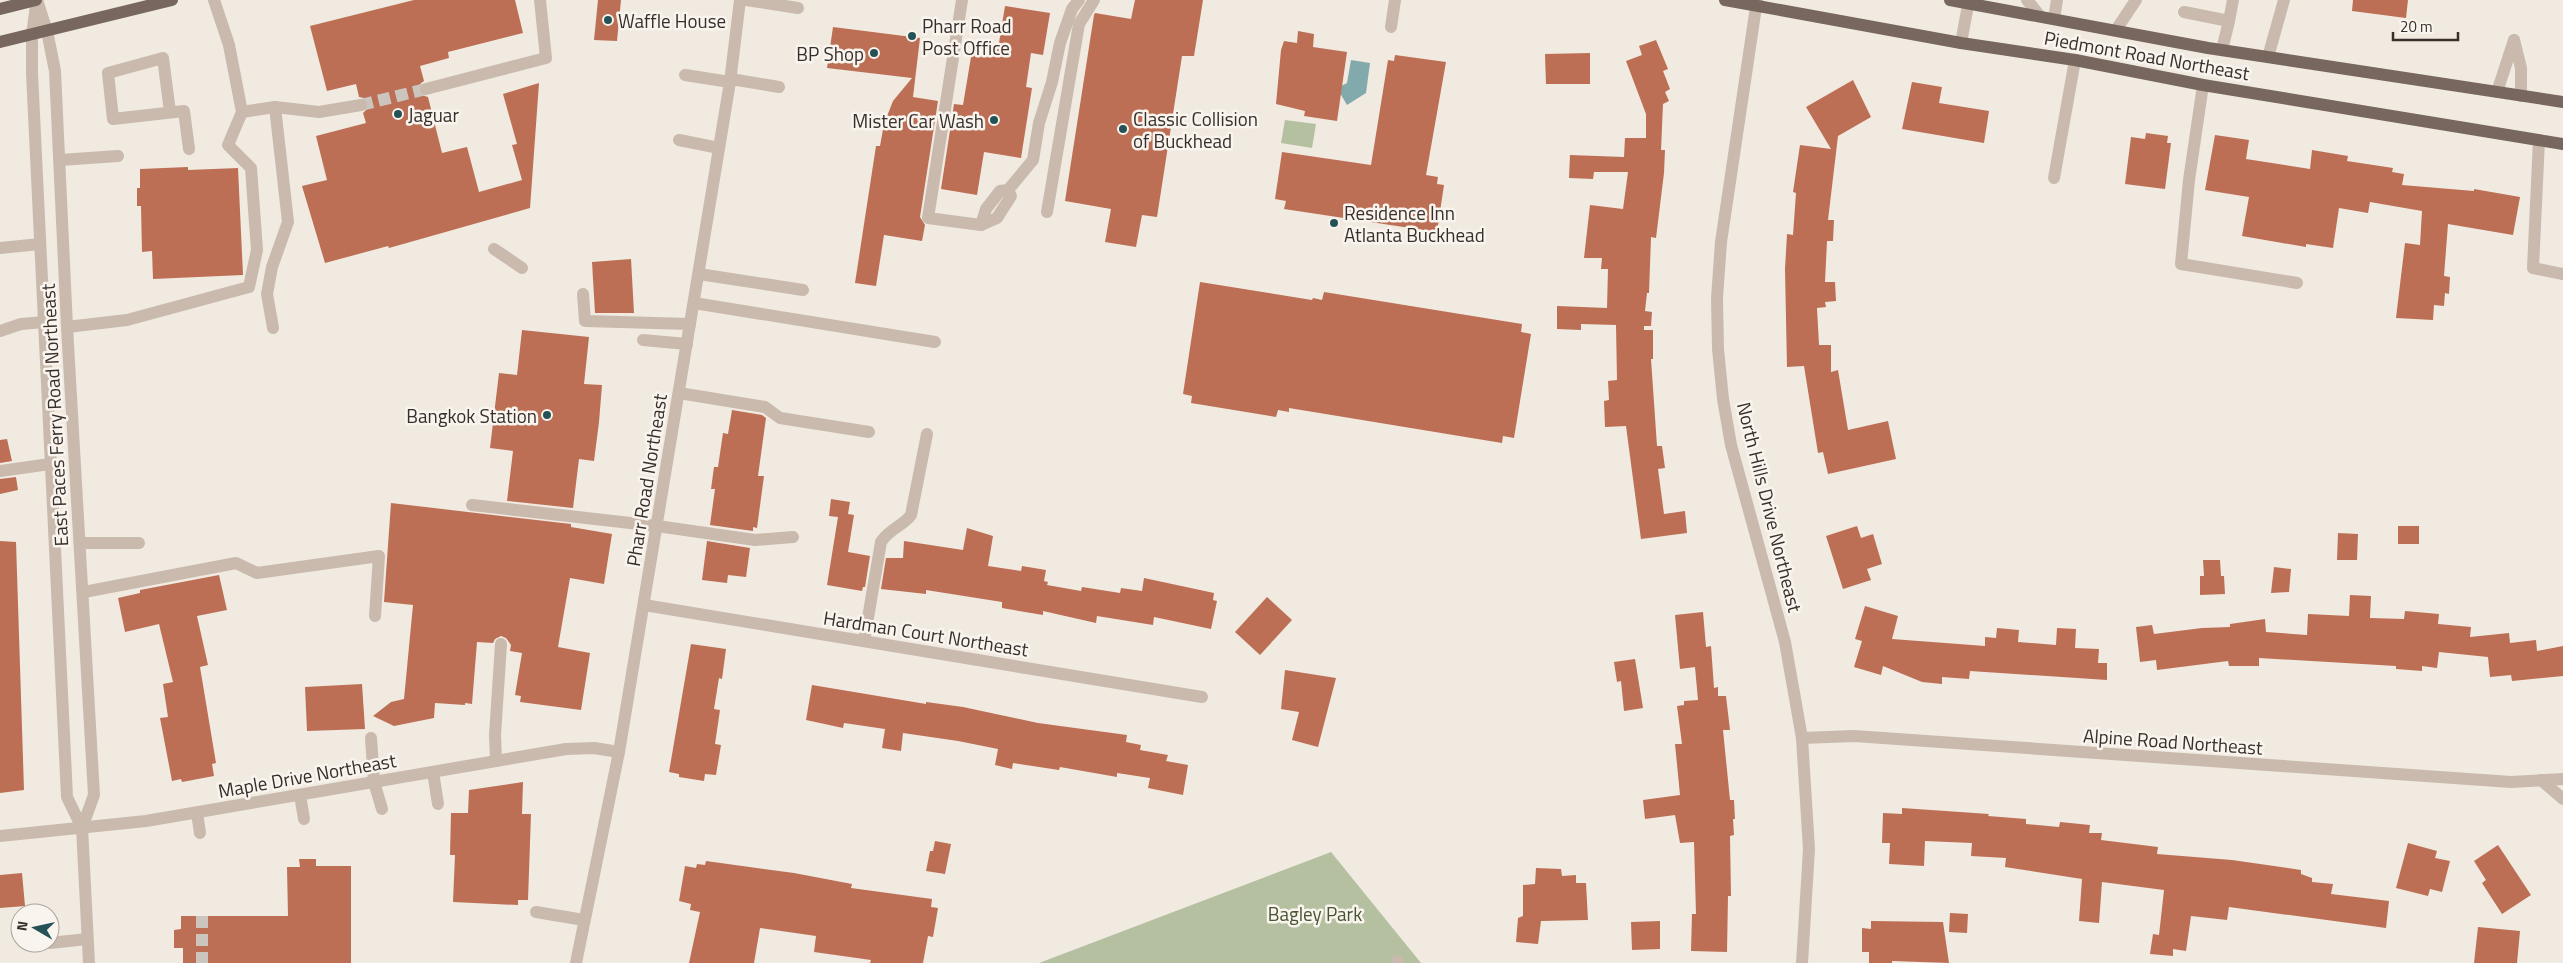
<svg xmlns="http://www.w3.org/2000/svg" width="2563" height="963" viewBox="0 0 2563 963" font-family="'Titillium Web',sans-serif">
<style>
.green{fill:#b5c0a1}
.water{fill:#82aaac}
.building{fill:#bc6f54}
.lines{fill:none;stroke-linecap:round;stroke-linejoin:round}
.minor-tunnel{stroke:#ccc5bd;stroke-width:12;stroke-dasharray:12 6;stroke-linecap:butt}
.minor{stroke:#c9baad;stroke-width:12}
.major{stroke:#78675e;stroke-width:12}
.poi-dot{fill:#245256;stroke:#f9f4ed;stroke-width:2}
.labels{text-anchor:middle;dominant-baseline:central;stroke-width:5;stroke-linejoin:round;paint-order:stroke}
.poi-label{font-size:19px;fill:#382f2b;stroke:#f9f4ed;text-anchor:start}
.street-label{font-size:19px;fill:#382f2b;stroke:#f9f4ed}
.park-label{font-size:19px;fill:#475431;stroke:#f9f4ed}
</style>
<rect width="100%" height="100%" fill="#f1eae1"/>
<g class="green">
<path d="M1285 120 1316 124 1312 148 1281 143Z"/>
<path d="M1331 852 1421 963H1039Z"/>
</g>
<path class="water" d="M1351 60 1370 63 1366 93 1347 105 1340 93 1341 86 1347 83Z"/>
<g class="building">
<path d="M414 0H515L523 33 448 52 449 58 420 66 424 81 420 84 418 91 421 95 428 97 442 153 467 147 479 192 522 180 512 145 517 144 503 94 539 83 530 208 389 248 388 246 325 263 302 186 327 180 316 136 366 123 363 113 368 108 369 104 364 98 359 97 356 84 327 91 310 26Z"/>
<path d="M598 0H621L617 41 594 40Z"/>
<path d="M1135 0H1203L1194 56H1182L1157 217 1142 215 1136 247 1105 242 1111 209 1065 201 1094 15 1095 13 1131 19Z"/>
<path d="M2353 0H2408L2406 18 2352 11Z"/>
<path d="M1005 6 1050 13 1043 55 1031 53 1026 87 1032 88 1021 158 984 152 977 195 941 189 954 104 963 105 973 45 998 49Z"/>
<path d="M833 27 920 38 913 97 938 101 920 217 925 225 922 241 884 235 876 286 855 283 876 146H880L884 124 893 101 912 78 827 68Z"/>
<path d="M1298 31 1314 34 1313 47 1347 52 1337 121 1304 116 1305 111 1276 104 1281 50 1284 41 1297 43Z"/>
<path d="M1656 40 1668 69 1663 71 1670 89 1665 92 1669 101 1663 104 1661 150H1665L1664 173 1656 238 1651 237 1649 293H1647L1645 311 1652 312 1651 326H1644V330H1653V359H1651L1657 446H1662L1665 468 1658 469 1664 514 1685 511 1687 533 1641 539 1626 426 1605 427 1604 401 1609 400 1608 381 1617 380 1616 325 1581 324V330L1557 329V306L1607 308 1608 269H1601L1602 258H1584L1590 205 1623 209 1628 172H1594L1593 179 1569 178 1570 155 1624 157 1625 138H1646V114L1626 61 1642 55 1639 46Z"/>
<path d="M1590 53V84H1546L1545 54Z"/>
<path d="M1395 55 1446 62 1426 175 1438 177 1437 184 1444 185 1437 232 1284 209 1286 201 1275 199 1282 152 1371 165 1388 60 1394 61Z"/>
<path d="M1853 80 1871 117 1838 136 1828 220H1834L1833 241H1827L1825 282H1835L1836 301 1825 302 1826 307 1817 308 1819 345H1831V372L1838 370 1848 430 1888 421 1896 459 1828 474 1823 452 1818 453 1804 366 1787 367 1785 269 1787 234 1793 235 1796 193 1793 192 1800 145 1831 149 1806 107Z"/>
<path d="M1912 82 1942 87 1939 103 1989 111 1984 143 1902 129Z"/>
<path d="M2146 133 2168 136 2167 143H2171L2165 189 2125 184 2131 137 2145 139Z"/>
<path d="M2215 135 2249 140 2246 159 2310 169 2312 150 2348 156 2347 161 2393 168 2392 172 2404 174 2402 185 2474 191V189L2520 197 2513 235 2448 224 2444 276 2450 277 2449 294 2445 293 2444 306 2434 305 2433 320 2396 318 2405 243 2420 245 2422 211 2370 202 2368 213 2339 208 2333 248 2306 244V247L2242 236 2249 197 2205 190Z"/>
<path d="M188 167V170L238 168 243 275 153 279 152 251 142 252 141 206H137V188H140V169Z"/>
<path d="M631 259 634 313H595L592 262Z"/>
<path d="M1200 282 1312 300 1313 298 1322 300 1324 292 1522 324 1521 332 1531 334 1514 438 1503 436 1502 443 1289 408V412L1278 410 1276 417 1191 403 1192 396 1183 394Z"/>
<path d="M522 330 589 337 584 384 602 385 599 422 594 461 579 459 573 508 507 501 513 451 490 448 499 373 517 375Z"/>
<path d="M732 410 762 415 766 418 758 476H764L757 528 753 527V531L710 525 715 489H711L714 467H718L723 433 728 434Z"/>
<path d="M7 439 12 461 0 463V440Z"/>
<path d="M16 477 18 490 0 494V479Z"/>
<path d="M831 499 850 502 848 514 854 515 848 552 870 556 865 587H863L862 591 827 585 838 517 829 516Z"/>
<path d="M391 503 571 524V527L612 534 604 584 570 578 558 647 590 653 581 710 520 702 521 696 515 695 522 653 510 651 511 645 506 638 501 636 495 639 493 643 477 642 472 704 465 703V705L435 703 434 718 394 726 373 716 391 702 404 699 413 605 384 602Z"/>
<path d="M1857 526 1861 538 1873 534 1882 564 1867 569 1871 580 1843 589 1826 536Z"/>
<rect x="2398" y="526" width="21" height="18"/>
<path d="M967 528 993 536 988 566 1021 571 1022 566 1046 570 1044 581 1048 582 1047 585 1081 591 1082 587 1120 593 1121 588 1142 591 1144 578 1214 593 1213 600 1217 601 1211 629 1154 617 1153 625 1097 616 1096 623 1043 611V615L1002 608V602L926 590V594L881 589 886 558H903L904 541 963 550Z"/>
<path d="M2338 533 2358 534 2357 560H2337Z"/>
<path d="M0 541 16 542 24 790 0 793Z"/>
<path d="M707 541 750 548 746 577 728 575 727 583 702 580Z"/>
<path d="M2203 560H2220L2221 576H2224L2225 594 2200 595V576H2204Z"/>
<path d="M2274 567 2291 569 2289 592 2271 593Z"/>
<path d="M219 575 227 610 197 616 208 665 200 667 216 763 212 764 214 776 182 782 181 779 172 781 160 718 168 717 163 684 173 682 159 624 125 632 118 598 140 593V590Z"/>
<path d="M2350 595 2371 596 2370 618 2404 619 2405 611 2439 614 2438 624 2471 627 2470 637 2509 633 2510 643 2536 640 2537 651 2563 646V676L2512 681 2511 675 2490 677 2488 657 2439 652 2437 668 2422 666V671L2396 669V666L2259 658V666H2229L2228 661 2157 670 2156 660 2140 662 2136 627 2152 625 2154 634 2202 628 2230 627V624L2265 619 2266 632 2307 635 2308 614 2349 616Z"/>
<path d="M1267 597 1292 620 1260 655 1235 632Z"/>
<path d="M1865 606 1898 616 1892 639 1985 646V637L1996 638 1997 628 2019 630 2018 642 2056 645 2057 628 2076 629 2075 648 2099 649 2098 663H2107V680L1970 671 1969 679 1942 677V684L1922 682 1883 666 1881 675 1854 667 1862 641 1855 639Z"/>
<path d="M1703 612 1706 647 1711 646 1714 688 1718 687V696H1726L1730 730H1723L1730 800H1734L1735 819H1733L1734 835 1730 836 1731 896H1728L1727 952 1691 951 1692 914H1696L1694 842 1680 843 1675 815 1645 819 1643 800 1680 795 1675 744H1682L1677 706 1684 705V701L1698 700 1695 667 1680 669 1675 615Z"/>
<path d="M691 644 726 649 722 679 719 678 714 709 720 710 715 744 721 745 716 775 705 774 704 781 679 777V774L669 772Z"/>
<path d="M1635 659 1643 708 1624 711 1621 681 1617 682 1614 662Z"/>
<path d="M1285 670 1336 678 1318 747 1292 740 1299 712 1281 709Z"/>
<path d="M362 684 365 729 307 731 305 687Z"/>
<path d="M812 685 926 704V702L963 707 1038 723 1127 735 1126 742 1141 745 1140 750 1168 755 1166 761 1188 765 1183 795 1148 788 1150 778 1117 773V777L1060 767 1059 770 1013 763 1012 769 995 765 998 749 958 741 903 733 901 751 882 748 885 729 844 723 843 728 806 720Z"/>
<path d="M523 782 522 814H531L528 900H518V905L453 902 455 855H450L451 813H468L469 790Z"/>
<path d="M1902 808 1989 814 1988 816 2026 819V824L2059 827 2060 822 2090 825 2089 833H2102L2101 840 2158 847 2157 854 2232 860 2301 870V874L2312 878V882L2333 884 2331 894 2389 901 2386 928 2229 907 2227 920 2191 916 2186 951 2173 949V956L2150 954 2153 934 2159 935 2164 890 2102 882 2099 923 2079 921 2082 879 2005 867 2006 858 1971 856 1972 843 1925 841 1924 866 1889 864 1890 843H1882L1883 813 1902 814Z"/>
<path d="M935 841 951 844 945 874 926 871 930 851H933Z"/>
<path d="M2408 843 2437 851 2435 858 2450 861 2442 892 2430 889 2428 896 2396 888Z"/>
<path d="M2498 845 2531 895 2502 914 2482 883 2486 880 2474 861Z"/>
<path d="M299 859H316V866H351V963H183V948H174V930L181 929V916H288L287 867H300Z"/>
<path d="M706 861 794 873 852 884 851 888 932 899 931 907 938 908 933 937 928 936 923 963H870L871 960 814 952 816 936 760 928 754 963H689L700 912 690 910 691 904 679 901 685 866 696 868 697 864 705 865Z"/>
<path d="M1536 868 1561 869 1562 876 1576 875V883H1586L1588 920 1541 921 1538 944 1516 942 1518 918 1523 916V885L1535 884Z"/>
<path d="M22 873 25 906 0 908V875Z"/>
<path d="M1950 913 1968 914 1967 933 1949 932Z"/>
<path d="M1660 921V949L1632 950 1631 922Z"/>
<path d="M1871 921 1943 922 1949 963 1892 961V963H1869V952H1862V928L1871 929Z"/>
<path d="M2478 927 2520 931 2517 963H2474Z"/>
</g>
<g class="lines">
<g class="minor-tunnel">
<path d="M361 105 426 89"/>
<path d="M202 916V963"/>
</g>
<g class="minor">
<path d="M37 0 47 31 55 71 67 327 94 795 82 828 89 963"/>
<path d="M746 0 798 8"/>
<path d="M962 0 928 218 981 225 986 209 1000 191 1008 190 1033 160 1039 123 1052 82 1060 43 1072 9 1079 0"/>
<path d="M1757 0 1721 242 1717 298 1718 349 1723 399 1731 445 1785 642 1802 738 1809 849 1802 963"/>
<path d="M2027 0 2040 16"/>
<path d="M36 5 32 35V73L67 797 82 828"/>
<path d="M2184 12 2229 21 2233 0"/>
<path d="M2054 19 2057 0"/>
<path d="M1391 27 1395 0"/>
<path d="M2116 30 2136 0"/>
<path d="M2514 40 2521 68V96"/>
<path d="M1961 43 1969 0"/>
<path d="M2222 50 2229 21"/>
<path d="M2268 57 2284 0"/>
<path d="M685 75 730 82"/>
<path d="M731 79 779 87"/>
<path d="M2203 85 2189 180 2181 264 2297 283"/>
<path d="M426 89 546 58 540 0"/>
<path d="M2497 92 2514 40"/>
<path d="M275 107 319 112 361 105"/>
<path d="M170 112 163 58 108 73 113 119 184 111 189 149"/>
<path d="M242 112 275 107 288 222 272 267 267 294 273 328"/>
<path d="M679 140 719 148"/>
<path d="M2539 140 2533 268 2563 274"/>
<path d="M60 160 118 156"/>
<path d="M2054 178 2075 60"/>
<path d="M1047 212 1079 24 1094 0"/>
<path d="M981 225 997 218 1011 196 1008 190"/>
<path d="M0 248 40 244"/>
<path d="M494 249 522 268"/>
<path d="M699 274 803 290"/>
<path d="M583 294 585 321 690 324"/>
<path d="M694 303 935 342"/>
<path d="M67 327 127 320 249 287 257 250 251 168 228 145 242 112 229 45 214 0"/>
<path d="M0 331 21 324 44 322"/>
<path d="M643 340 687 344"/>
<path d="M679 393 765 407 780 418 869 432"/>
<path d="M0 471 50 464"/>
<path d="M472 505 657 526 755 540 793 537"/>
<path d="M81 543H139"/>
<path d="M84 592 236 563 257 573 379 556 375 616"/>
<path d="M644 605 1202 697"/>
<path d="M864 641 881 542C889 529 903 526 911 515L927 434"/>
<path d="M371 738 374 782 382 809"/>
<path d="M1802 738 1854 736 2511 782 2563 779"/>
<path d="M496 761 495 735 501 644"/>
<path d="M433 772 438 804"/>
<path d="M2541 780 2563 799"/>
<path d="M300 795 304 819"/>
<path d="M197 813 200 833"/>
<path d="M0 836 146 821 566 749 594 748 619 752"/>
<path d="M536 912 584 920"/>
<path d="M50 943 87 939"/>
<path d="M1397 961 1398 963"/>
<path d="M576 963 619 752 730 82 740 0"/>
</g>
<g class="major">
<path d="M1725 0 1961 43 2075 60 2203 85 2563 144"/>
<path d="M1950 0 2208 48 2563 102"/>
<path d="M0 9 36 0"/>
<path d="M0 42 172 0"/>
</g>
</g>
<g class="poi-dot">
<circle cx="608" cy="20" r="5"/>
<circle cx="912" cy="36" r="5"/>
<circle cx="874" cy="53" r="5"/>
<circle cx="398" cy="114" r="5"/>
<circle cx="994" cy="120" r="5"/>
<circle cx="1123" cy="129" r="5"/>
<circle cx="1334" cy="223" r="5"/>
<circle cx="547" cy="415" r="5"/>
</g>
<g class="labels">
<g class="poi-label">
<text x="618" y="20">Waffle House</text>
<text x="922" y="25">Pharr Road<tspan x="922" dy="22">Post Office</tspan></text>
<text x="864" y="53" text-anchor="end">BP Shop</text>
<text x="408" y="114">Jaguar</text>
<text x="1133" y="118">Classic Collision<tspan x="1133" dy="22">of Buckhead</tspan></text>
<text x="984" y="120" text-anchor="end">Mister Car Wash</text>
<text x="1344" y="212">Residence Inn<tspan x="1344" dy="22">Atlanta Buckhead</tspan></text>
<text x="537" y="415" text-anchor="end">Bangkok Station</text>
</g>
<g class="street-label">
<text transform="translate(2147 55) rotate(10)">Piedmont Road Northeast</text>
<text transform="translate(54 415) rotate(-93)">East Paces Ferry Road Northeast</text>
<text transform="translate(646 480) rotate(-81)">Pharr Road Northeast</text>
<text transform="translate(1770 507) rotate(76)">North Hills Drive Northeast</text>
<text transform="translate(926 633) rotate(9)">Hardman Court Northeast</text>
<text transform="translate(2173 741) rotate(4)">Alpine Road Northeast</text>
<text transform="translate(307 775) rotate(-10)">Maple Drive Northeast</text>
</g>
<g class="park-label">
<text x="1315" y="913">Bagley Park</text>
</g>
</g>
<g transform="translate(35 928) rotate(279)"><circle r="24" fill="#f9f4ed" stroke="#aca59f"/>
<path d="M0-4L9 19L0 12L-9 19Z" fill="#245256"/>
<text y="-8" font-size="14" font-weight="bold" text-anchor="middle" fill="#382f2b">N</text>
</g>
<path d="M2393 32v8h65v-8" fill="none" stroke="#382f2b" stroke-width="2.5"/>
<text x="2400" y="32" font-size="15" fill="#382f2b" stroke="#f9f4ed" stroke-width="4" paint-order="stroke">20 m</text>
</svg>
